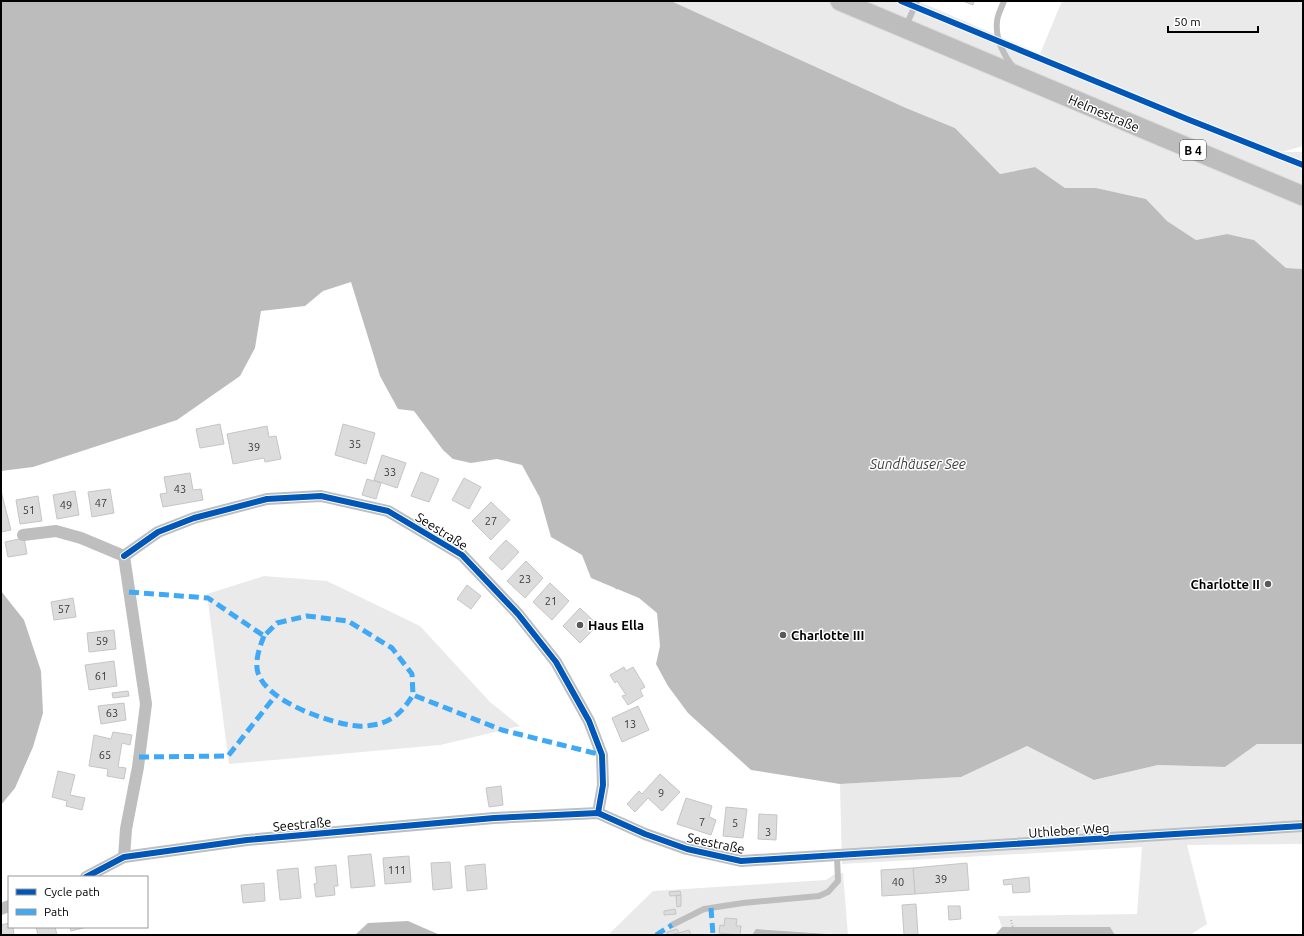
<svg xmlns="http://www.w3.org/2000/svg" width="1304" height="936" viewBox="0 0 1304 936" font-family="Ubuntu,sans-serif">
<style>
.green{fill:#eaeaea}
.water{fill:#bcbcbc}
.building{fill:#dcdcdc;stroke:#c5c5c5}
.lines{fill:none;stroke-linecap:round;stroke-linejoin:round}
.primary-casing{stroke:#dbdbdb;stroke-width:21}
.path{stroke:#b8b8b8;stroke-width:2;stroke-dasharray:1 2;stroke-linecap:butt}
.service{stroke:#bebebe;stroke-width:6}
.minor{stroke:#bebebe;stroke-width:12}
.primary{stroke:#bdbdbd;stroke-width:19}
.quiet{stroke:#3fa9f5;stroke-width:5;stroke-dasharray:10 5;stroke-linecap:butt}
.cycleway-casing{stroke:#fff;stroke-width:8}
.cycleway{stroke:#0057b8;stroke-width:6}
.poi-dot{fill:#595959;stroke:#fff;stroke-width:1.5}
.labels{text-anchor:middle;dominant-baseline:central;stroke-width:3;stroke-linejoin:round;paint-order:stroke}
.number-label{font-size:11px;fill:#373737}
.shield{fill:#fff;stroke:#4c4c4c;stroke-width:1}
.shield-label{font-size:12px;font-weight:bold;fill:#000}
.street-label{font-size:13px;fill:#000;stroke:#fff}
.poi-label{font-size:13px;font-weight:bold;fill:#000;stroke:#fff;text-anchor:start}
.water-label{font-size:14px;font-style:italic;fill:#404040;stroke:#fff}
</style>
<rect width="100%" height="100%" fill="#fff"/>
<g class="green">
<path d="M671 1H918L1040 54 1062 1H1303V146L1282 152H1303V269L1286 268 1254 240 1227 234 1196 240 1167 221 1146 199 1096 188H1065L1035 167 1000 174 955 128 906 108Z"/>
<path d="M264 576 327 581 420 626 490 702 520 726 440 745 229 764 207 594Z"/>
<path d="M1257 744H1303V844L1187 845 1207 924 1190 935H1115L1109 927H1002L998 916 1137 914 1142 847 842 864 840 784 961 777 1027 746 1095 780 1158 765 1225 767Z"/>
<path d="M843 873 848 935 757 929 752 935H740L741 926H736L737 919 724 926H720L719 933 736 935H691L689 930 679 933 677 929 667 932V935H608L653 891 826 880 835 874Z"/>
</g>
<g class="water">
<path d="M1 1H671L906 108 955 128 1000 174 1035 167 1065 188H1096L1146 199 1167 221 1196 240 1227 234 1254 240 1286 268 1303 269V744H1257L1225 767 1158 765 1094 780 1027 746 961 777 840 784 751 770 688 713 668 686 656 664 660 646 657 613 639 598 591 578 582 555 551 537 540 498 522 465 497 459 471 463 453 459 443 450 414 411 398 409 380 376 351 282 323 291 305 306 261 311 255 348 240 376 177 420 33 467 1 471Z"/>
<path d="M1 591 24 620 41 671 43 713 33 747 15 788 1 805Z"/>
<path d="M408 921 440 935H355L368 923Z"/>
<path d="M1002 927H1110L1115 935H995Z"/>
<path d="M756 929 844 935H752Z"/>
</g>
<g class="building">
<path d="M963 1H974L973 5Z"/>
<path d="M220 424 224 444 200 448 196 429Z"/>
<path d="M343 424 375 433 366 464 335 455Z"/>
<path d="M267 426 269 437 276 436 281 459 265 462 264 458 233 464 227 434Z"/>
<path d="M382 455 406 463 397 488 374 480Z"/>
<path d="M421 472 439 479 429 502 411 496Z"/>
<path d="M190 473 193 490 201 489 203 500 163 507 160 494 167 493 164 477Z"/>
<path d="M464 478 481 487 469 509 452 500Z"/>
<path d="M367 479 381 483 376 499 362 495Z"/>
<path d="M110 489 114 513 92 517 88 492Z"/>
<path d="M1 491 11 530 1 532Z"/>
<path d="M75 491 79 515 57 519 53 495Z"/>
<path d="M38 496 42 521 20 524 16 500Z"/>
<path d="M491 502 510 520 491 540 472 521Z"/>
<path d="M24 538 27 554 8 557 5 542Z"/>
<path d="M506 540 519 552 502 570 489 558Z"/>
<path d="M526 561 543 578 525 598 507 581Z"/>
<path d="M550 583 569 601 552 620 533 602Z"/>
<path d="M467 585 481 596 471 609 457 599Z"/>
<path d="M73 598 76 617 54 620 51 602Z"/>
<path d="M580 608 598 625 580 643 563 626Z"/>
<path d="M114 630 116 649 89 652 87 633Z"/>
<path d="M114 661 117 686 89 690 85 665Z"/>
<path d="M624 667 626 671 633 667 645 687 640 690 643 696 628 705 622 696 626 695 617 681 615 683 610 675Z"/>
<path d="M128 691 129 696 113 698 112 693Z"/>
<path d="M124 703 126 720 101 724 98 706Z"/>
<path d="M638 706 649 730 622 742 612 718Z"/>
<path d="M113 732 132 735 130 745 122 743 118 767 126 768 124 779 107 776 108 769 89 766 94 735 111 739Z"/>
<path d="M58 771 75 775 70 795 85 798 82 810 66 806 67 801 52 797Z"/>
<path d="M660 774 680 792 662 811 648 798 635 812 627 804 639 791 642 794Z"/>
<path d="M501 786 503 805 489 807 486 788Z"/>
<path d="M686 798 712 806 709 817 716 820 711 835 677 824Z"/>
<path d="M726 807 747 809 743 838 723 836Z"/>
<path d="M759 814 777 815 776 840 758 839Z"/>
<path d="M371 854 375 886 351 888 348 856Z"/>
<path d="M409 856 411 882 385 884 383 858Z"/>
<path d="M450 862 452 888 433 890 431 863Z"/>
<path d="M967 863 969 890 915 894 913 868Z"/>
<path d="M485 864 487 889 467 891 465 866Z"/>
<path d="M336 865 338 886H334L335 895 316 897 314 884 317 883 315 867Z"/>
<path d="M298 868 301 898 280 900 277 870Z"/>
<path d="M913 868 915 894 882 896 881 870Z"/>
<path d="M1029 877 1030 892 1013 893 1012 884 1004 885 1003 880Z"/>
<path d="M264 883 265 901 243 903 241 885Z"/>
<path d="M680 891 681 895 670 896 669 892Z"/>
<path d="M681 895V906L677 907 676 896Z"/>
<path d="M916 904 918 935H904L902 905Z"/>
<path d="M948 906H960L961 919 949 920Z"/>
<path d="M675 909 676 914 664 915V911Z"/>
<path d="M725 918 737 919 736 926H741L740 935 719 933 720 925 724 926Z"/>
<path d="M9 923V927H13L14 935H1V925Z"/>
<path d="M36 927H55L57 935H38Z"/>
<path d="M70 927H87L71 931Z"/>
<path d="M677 929 679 933 667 935V932Z"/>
<path d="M689 930 691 935H679V933Z"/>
</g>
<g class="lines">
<g class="primary-casing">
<path id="primary" d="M840 1 1303 196"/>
</g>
<g class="path">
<path d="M616 589 622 581"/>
<path d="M1011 920 1015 935"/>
</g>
<g class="service">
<path d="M1004 1C1002 7 997 15 997 22 995 38 1004 56 1014 68"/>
<path d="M906 26 917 1"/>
<path d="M672 925 704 909 743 903 819 896 828 892 838 881 837 856"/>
</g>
<g class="minor">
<path d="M23 535 56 531 81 538 124 556 146 704 138 767 126 829 124 857"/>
<path d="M124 556 158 532 194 518 267 499 321 496 388 511 462 555 518 614 556 662 589 721 602 755 603 785 598 813"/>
<path d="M86 877 124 857 247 840 494 818 598 813 645 834 687 849 741 861 1303 826"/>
<path d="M1 909 9 906"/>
</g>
<use href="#primary" class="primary"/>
<g class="quiet">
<path d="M129 592 208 598 264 636 277 623 307 616 348 621 392 648 412 674 413 695 502 730 602 755"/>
<path d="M264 636C260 646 256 657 257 668 260 700 331 724 358 726 364 727 373 725 379 724 396 719 404 709 413 695"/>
<path d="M139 757 228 756 276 695"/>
<path d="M711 908 713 935"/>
<path d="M656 935 672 925"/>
</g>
<g class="cycleway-casing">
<g id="cycleway">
<path d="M901 1 1187 119 1303 165"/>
<path d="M124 556 158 532 194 518 267 499 321 496 388 511 462 555 518 614 556 662 589 721 602 755 603 785 598 813"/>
<path d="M86 877 124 857 247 840 494 818 598 813 645 834 687 849 741 861 1303 826"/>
</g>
</g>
<use href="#cycleway" class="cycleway"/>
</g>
<g class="poi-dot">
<circle cx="1268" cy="584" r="4"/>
<circle cx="580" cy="625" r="4"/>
<circle cx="783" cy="635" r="4"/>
</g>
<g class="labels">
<g class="number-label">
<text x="355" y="444">35</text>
<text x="254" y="447">39</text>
<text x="390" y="472">33</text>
<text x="180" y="489">43</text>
<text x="101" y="503">47</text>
<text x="66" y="505">49</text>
<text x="29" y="510">51</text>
<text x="491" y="521">27</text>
<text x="525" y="579">23</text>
<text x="551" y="601">21</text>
<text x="64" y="609">57</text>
<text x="102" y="641">59</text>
<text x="101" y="676">61</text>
<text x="112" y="713">63</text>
<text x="630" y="724">13</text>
<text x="105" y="755">65</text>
<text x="661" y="793">9</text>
<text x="702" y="822">7</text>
<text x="735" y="823">5</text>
<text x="768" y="832">3</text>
<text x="397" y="870">111</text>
<text x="941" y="879">39</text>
<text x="898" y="882">40</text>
</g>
<rect class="shield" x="1180" y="140" width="26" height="20" rx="3"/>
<g class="shield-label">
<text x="1193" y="150">B 4</text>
</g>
<g class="street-label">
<text transform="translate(1104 113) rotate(23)">Helmestraße</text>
<text transform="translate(442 531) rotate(32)">Seestraße</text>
<text transform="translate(302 824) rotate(-5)">Seestraße</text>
<text transform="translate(1069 830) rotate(-4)">Uthleber Weg</text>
<text transform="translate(716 843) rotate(12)">Seestraße</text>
</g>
<g class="poi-label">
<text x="1260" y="584" text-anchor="end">Charlotte II</text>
<text x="588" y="625">Haus Ella</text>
<text x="791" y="635">Charlotte III</text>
</g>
<g class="water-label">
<text x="918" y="464">Sundhäuser See</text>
</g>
</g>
<rect width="1304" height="936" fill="none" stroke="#000000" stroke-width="4"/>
<rect x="8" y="876" width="140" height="52" fill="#ffffff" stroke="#999999"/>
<rect x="16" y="889" width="20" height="6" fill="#0057b8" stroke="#999999"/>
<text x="44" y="896" font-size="12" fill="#000000">Cycle path</text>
<rect x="16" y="909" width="20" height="6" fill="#3fa9f5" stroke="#999999"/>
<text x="44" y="916" font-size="12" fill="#000000">Path</text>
<path d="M1168 26v6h90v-6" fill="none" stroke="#000000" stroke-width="2"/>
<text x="1174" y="26" font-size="12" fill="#000000" stroke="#ffffff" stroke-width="3" paint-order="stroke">50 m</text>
</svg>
